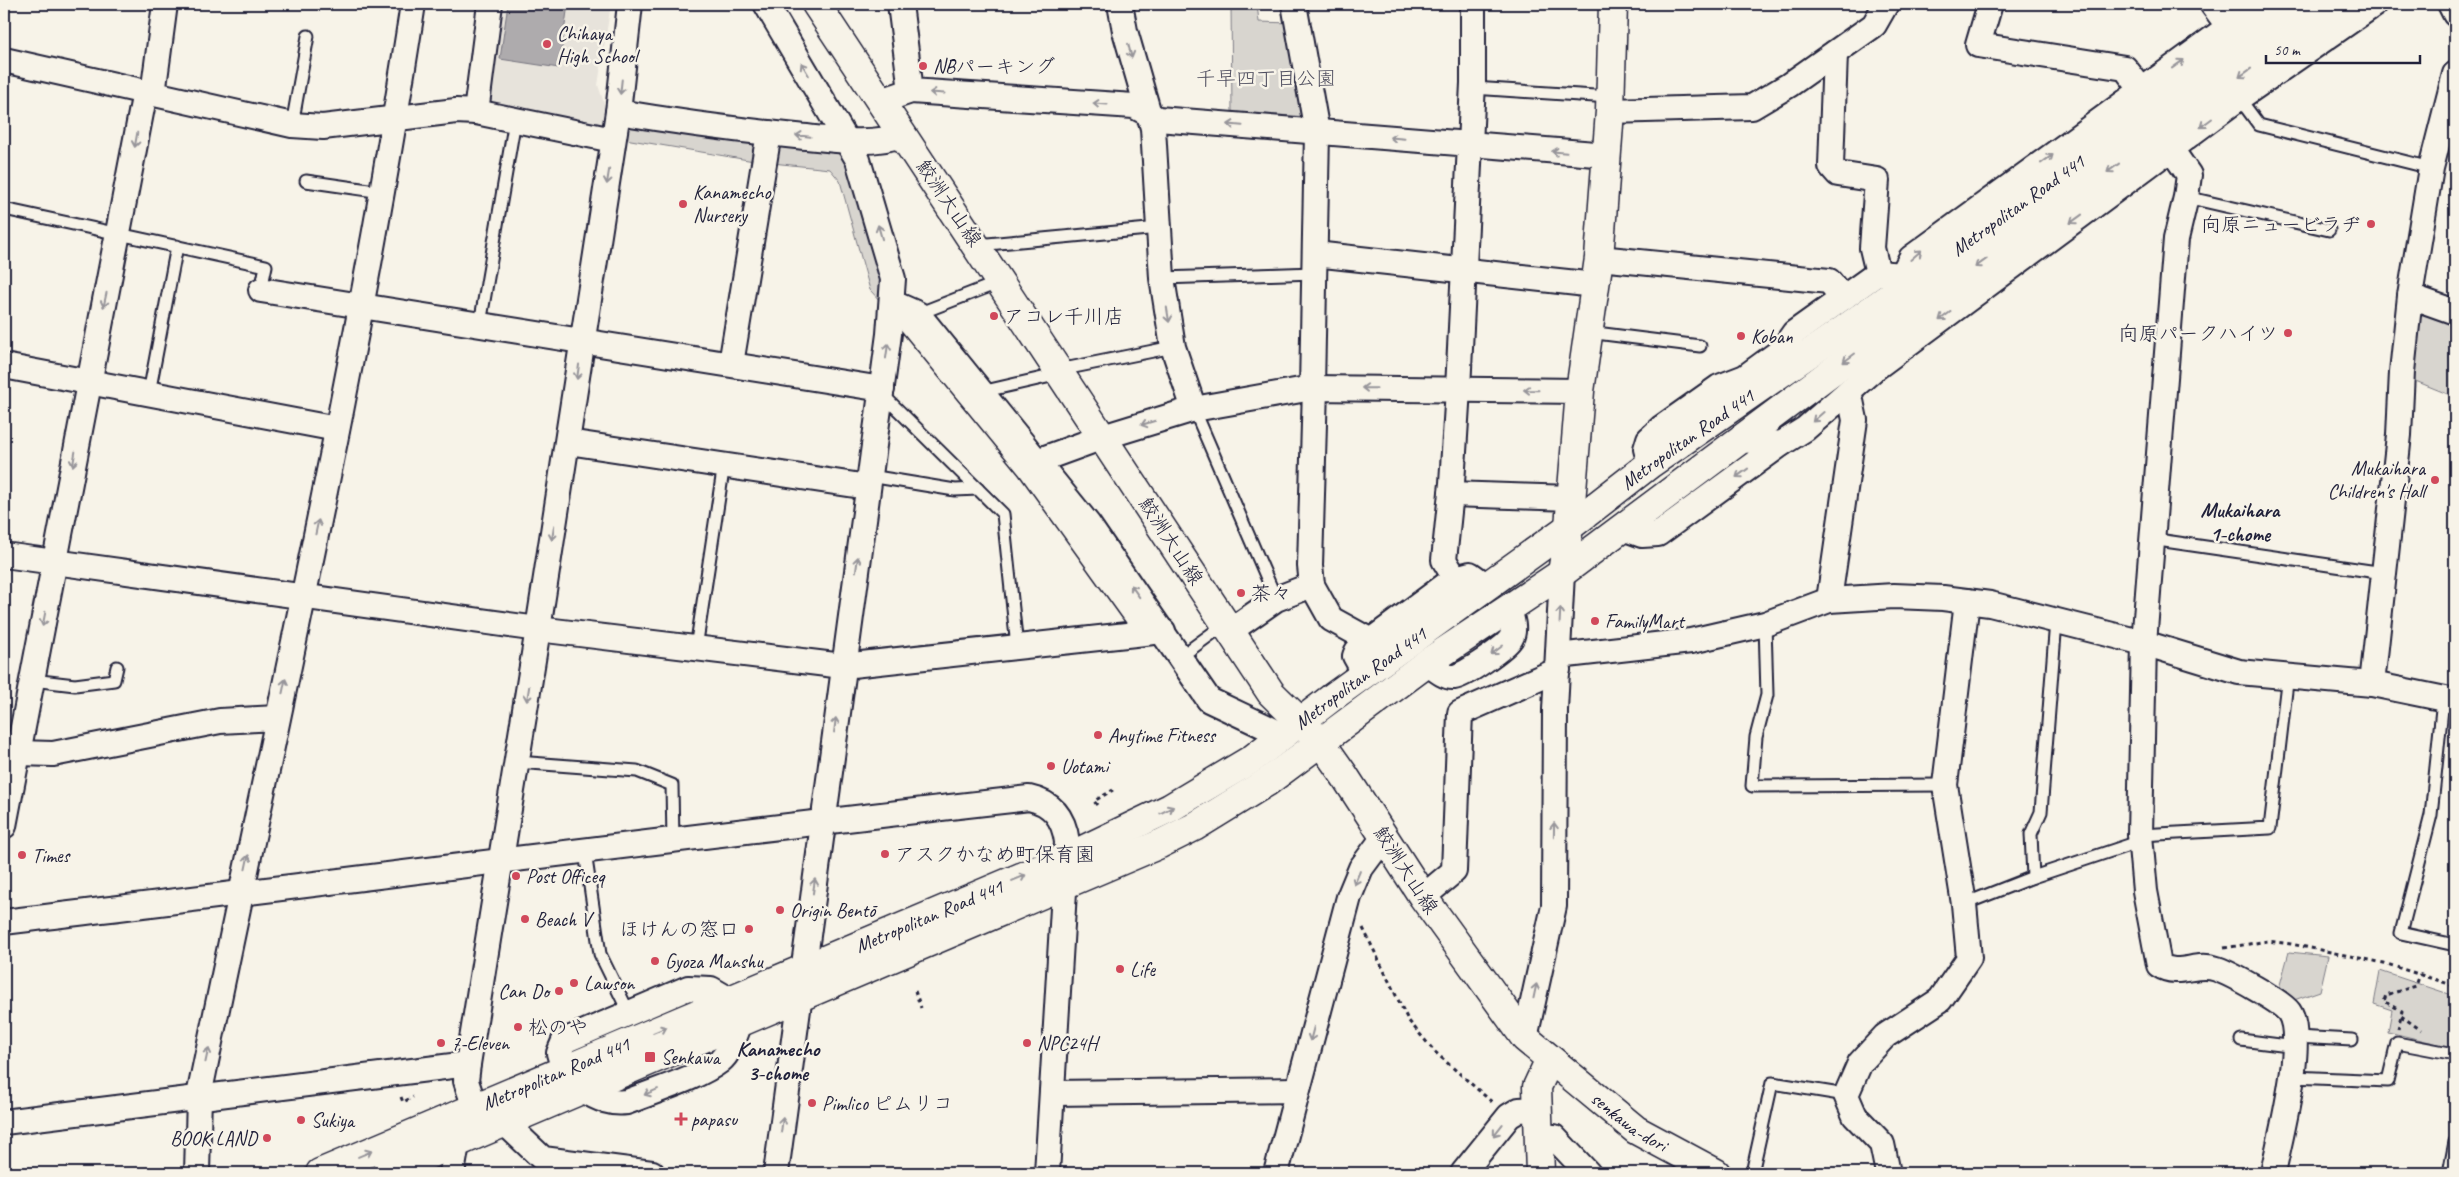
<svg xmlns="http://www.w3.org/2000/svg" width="2459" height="1177" viewBox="0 0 2459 1177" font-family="Caveat,'Klee One',sans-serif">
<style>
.built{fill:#e7e3db}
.green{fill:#d8d5cf;stroke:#7d7c85}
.water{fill:#aeabad;stroke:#76747f}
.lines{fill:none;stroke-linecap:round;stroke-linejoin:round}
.service-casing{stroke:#22223b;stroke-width:15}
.pedestrian-casing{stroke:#22223b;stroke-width:21}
.minor-casing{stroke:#22223b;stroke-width:28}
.tertiary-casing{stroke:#22223b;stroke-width:31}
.secondary-casing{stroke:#22223b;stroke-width:31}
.path{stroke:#22223b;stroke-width:3;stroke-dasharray:4 4;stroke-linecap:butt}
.service{stroke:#f7f3e8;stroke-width:11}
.pedestrian{stroke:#f7f3e8;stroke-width:18}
.minor{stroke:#f7f3e8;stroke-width:24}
.tertiary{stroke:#f7f3e8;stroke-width:28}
.secondary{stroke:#f7f3e8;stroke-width:28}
.oneway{stroke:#97959a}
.poi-dot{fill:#d1495b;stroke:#f7f3e8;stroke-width:2}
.labels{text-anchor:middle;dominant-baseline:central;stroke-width:5;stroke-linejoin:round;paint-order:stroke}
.poi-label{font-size:20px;fill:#22223b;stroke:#f7f3e8;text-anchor:start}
.park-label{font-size:20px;fill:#504f60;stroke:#f7f3e8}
.street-label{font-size:20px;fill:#22223b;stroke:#f7f3e8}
.neighbourhood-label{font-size:21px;font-weight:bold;fill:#22223b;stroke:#f7f3e8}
</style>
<rect width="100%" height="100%" fill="#f7f3e8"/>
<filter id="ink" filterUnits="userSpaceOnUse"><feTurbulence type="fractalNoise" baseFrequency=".02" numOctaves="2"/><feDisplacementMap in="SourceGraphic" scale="10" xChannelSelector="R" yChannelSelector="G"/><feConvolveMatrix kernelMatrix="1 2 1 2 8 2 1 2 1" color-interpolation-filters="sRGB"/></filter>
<g filter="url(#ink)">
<path class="built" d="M495 4H611L598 85 607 112 601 130 488 108Z"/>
<g class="green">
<path d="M1231 4H1257L1259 22 1291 23 1308 117 1232 112Z"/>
<path d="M645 120 762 139 760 162 625 139 628 128Z"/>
<path d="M774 141 843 149 885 278 881 302 870 290 840 181 830 169 772 163Z"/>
<path d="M2426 310 2455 319V397L2413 380 2419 314Z"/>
<path d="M2289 952 2328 956 2320 991 2294 1000 2278 992Z"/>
<path d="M2380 971 2455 996V1048L2388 1032 2392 1010 2374 1004Z"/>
</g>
<path class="water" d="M508 4H568L559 68 500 59Z"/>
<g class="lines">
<g class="service-casing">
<g id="service">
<path d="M1473 88 1610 97"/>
<path d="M2239 98 2259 125 2431 168"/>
<path d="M292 125 308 36"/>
<path d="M306 181 382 192"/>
<path d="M2186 197 2329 230"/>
<path d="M4 209 266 266 261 290"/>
<path d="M977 245 1159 228"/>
<path d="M1162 278 1314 273"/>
<path d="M915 315 1000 282"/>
<path d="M480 324 515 120"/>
<path d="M1588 332 1700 346"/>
<path d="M1059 370 1173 347"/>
<path d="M981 392 1060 374"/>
<path d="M149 393 177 246"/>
<path d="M881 393 1003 514 1017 647"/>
<path d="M1194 409 1276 599"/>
<path d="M870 476 955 490 978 489"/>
<path d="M2151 539 2384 573"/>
<path d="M1765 624 1767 695 1756 737 1752 786 1945 785"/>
<path d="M696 648 724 464"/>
<path d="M1180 657 1225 624"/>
<path d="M32 680 75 685 114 680 117 667"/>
<path d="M2443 699 2431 815 2401 933 2455 945"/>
<path d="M517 762 637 771 672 785 673 841"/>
<path d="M2140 835 2270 828 2288 674"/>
<path d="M585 852 600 954 629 1013"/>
<path d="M2033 877 2031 834 2041 812 2056 621"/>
<path d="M1964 904 2033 877 2141 841"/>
<path d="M2296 1037 2352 1040"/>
<path d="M2241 1040 2296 1047"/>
<path d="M2292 1077 2388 1081 2397 1043 2455 1054"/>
<path d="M1752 1173 1772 1083 1846 1095"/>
<path d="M2449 1173 2455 1142"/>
</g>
</g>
<g class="pedestrian-casing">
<path id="pedestrian" d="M904 319 1027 469 1145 633"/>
</g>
<g class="minor-casing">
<g id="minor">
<path d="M766 4 858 160 893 279 889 334 776 1173"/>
<path d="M900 4 911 91"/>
<path d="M1120 4 1125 31 1153 128 1162 278 1173 347 1194 409"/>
<path d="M1294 4 1317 132 1312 388"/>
<path d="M1990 4 1978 45 2125 68 2142 90"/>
<path d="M2212 4 2229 27"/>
<path d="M2450 4 2455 14"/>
<path d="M1835 53 1831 166 1838 174 1877 180 1872 248 1878 273"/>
<path d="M4 60 292 125 323 127 456 111 476 112 613 140"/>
<path d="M153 94 165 4"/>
<path d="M881 101 911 91 1134 106 1158 119 1608 155"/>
<path d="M1610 111 1752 107 1789 85 1874 25 1886 4"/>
<path d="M476 112 490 4"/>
<path d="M618 112C677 122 736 130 796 136 828 139 873 147 903 134"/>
<path d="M2171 149 2189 175 2186 197 2176 239 2144 643 2140 835 2145 891 2159 965C2179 978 2196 961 2217 969 2231 974 2281 1001 2289 1012 2307 1038 2279 1141 2273 1173"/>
<path d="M1315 254 1595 285"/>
<path d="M1599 258 1829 281 1843 298"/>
<path d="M261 290 882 389"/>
<path d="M1891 296 1911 258 2260 4"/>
<path d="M2410 296 2455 312"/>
<path d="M893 303 918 314 1088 524 1209 700 1283 735"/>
<path d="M731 364 769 133"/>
<path d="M4 366 337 429"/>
<path d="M1315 387 1310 566 1312 585 1331 619 1371 641"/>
<path d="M1742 440 1781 444 1805 429 1874 369 2239 98 2375 4"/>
<path d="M568 442 868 487"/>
<path d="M1037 461 1103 437 1194 409 1312 388 1580 391"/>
<path d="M1650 464 1646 449 1649 439 1661 428 1719 387 1745 377 1782 350 1794 333 1878 273 1902 275"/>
<path d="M1451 494 1572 498"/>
<path d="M1623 528 1642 535 1658 534 1781 444"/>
<path d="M4 555 538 629 843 666 1163 631"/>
<path d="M1455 578 1444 560 1452 483 1458 389 1473 83V4"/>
<path d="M1829 600 1855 420 1849 391"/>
<path d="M1230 631 1276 599 1312 585"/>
<path d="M1558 656 1691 641 1765 624 1829 600 1894 596 1943 598 1990 604 2144 643 2239 672 2372 684 2455 701"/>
<path d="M1427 663C1434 668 1445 678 1454 677 1464 676 1506 647 1511 638 1516 629 1511 617 1509 608"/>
<path d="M1365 674 1355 656 1357 651 1455 578 1470 574 1487 586"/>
<path d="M2372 684 2399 435 2402 372 2410 296 2431 168 2455 74"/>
<path d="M18 753 53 754 220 721 277 718"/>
<path d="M4 826 145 92"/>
<path d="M1423 897 1454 871 1460 713 1558 670"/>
<path d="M4 922C346 881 687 836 1029 798 1053 803 1064 819 1067 842L1047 1173"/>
<path d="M1525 1038 1554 906 1555 710 1562 573"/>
<path d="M564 1070 559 1053 564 1041 688 988 711 989 730 1000"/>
<path d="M583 1090C598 1099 609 1104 627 1102 654 1091 698 1078 720 1061 731 1052 735 1035 740 1023"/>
<path d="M1052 1093 1297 1090"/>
<path d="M490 1116 505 1123 543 1159 652 1173"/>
<path d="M4 1122 468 1064"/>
<path d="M1539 1136 1554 1137 1588 1173"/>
<path d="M197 1173 199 1096C273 733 357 371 413 4"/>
<path d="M452 1173 457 1144 475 1108 466 1081 468 1064 538 629 618 112 630 4"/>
<path d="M1276 1173 1349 897 1361 868 1384 837"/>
<path d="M1463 1173 1509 1116 1519 1110 1538 1109"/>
<path d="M1888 1173 1882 1144 1855 1116 1846 1095 1860 1063 1885 1036 1940 1000 1969 958 1964 904 1945 785 1967 601"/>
</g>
</g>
<g class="tertiary-casing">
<g id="tertiary">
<path d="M1562 573 1569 527 1580 391 1599 258 1610 111 1613 4"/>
<path d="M1540 1173 1537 1087 1549 1061"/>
</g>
</g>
<g class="secondary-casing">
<g id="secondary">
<path id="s1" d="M816 4 1271 693 1320 741 1344 775 1423 897 1525 1038 1636 1130 1716 1173"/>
<path id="s2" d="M320 1173 1066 858 1170 808 1252 759 1334 696 1569 527 1650 464 1843 330 2299 4"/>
<path d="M386 1173 1160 844 1194 827 1267 782 1427 663 1562 573 1863 348 2341 4"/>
</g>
</g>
<g class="path">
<path d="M1097 805 1094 801 1113 790"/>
<path d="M1363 928 1408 1020 1435 1052 1493 1103"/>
<path d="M2224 948 2268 941 2291 944 2384 963 2455 986"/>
<path d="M915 991 921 1008"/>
<path d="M2401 1016 2421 1030"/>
<path d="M2398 1029 2402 1011 2384 1001 2386 995 2416 986 2420 974"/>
<path d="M401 1097 403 1102 413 1097"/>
</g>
<use href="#service" class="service"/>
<use href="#pedestrian" class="pedestrian"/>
<use href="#minor" class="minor"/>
<use href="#tertiary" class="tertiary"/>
<use href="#secondary" class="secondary"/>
</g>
<defs><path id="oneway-shaft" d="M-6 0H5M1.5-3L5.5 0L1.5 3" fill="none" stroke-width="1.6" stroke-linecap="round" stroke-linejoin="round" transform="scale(1.25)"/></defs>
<g class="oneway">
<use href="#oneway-shaft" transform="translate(1130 51) rotate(75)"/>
<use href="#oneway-shaft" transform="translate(2178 64) rotate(-36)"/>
<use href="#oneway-shaft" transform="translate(805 69) rotate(-121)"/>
<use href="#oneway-shaft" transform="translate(2245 73) rotate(144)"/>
<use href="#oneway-shaft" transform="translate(621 87) rotate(96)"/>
<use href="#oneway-shaft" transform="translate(937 93) rotate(-176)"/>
<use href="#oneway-shaft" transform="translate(1100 104) rotate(-176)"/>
<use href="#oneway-shaft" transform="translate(2206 123) rotate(143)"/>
<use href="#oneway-shaft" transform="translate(1235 125) rotate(-175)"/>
<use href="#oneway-shaft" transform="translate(803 136) rotate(-174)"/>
<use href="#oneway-shaft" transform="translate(1397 138) rotate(-175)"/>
<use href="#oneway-shaft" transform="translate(136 140) rotate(100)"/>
<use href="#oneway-shaft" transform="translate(1559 152) rotate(-175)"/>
<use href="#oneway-shaft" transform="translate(2047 159) rotate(-36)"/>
<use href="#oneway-shaft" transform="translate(2113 168) rotate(144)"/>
<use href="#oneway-shaft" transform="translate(608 177) rotate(99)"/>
<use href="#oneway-shaft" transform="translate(2076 219) rotate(144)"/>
<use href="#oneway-shaft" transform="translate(880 232) rotate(-106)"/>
<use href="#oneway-shaft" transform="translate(1916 255) rotate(-41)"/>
<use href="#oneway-shaft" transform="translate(1981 263) rotate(144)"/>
<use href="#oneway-shaft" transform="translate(105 300) rotate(102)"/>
<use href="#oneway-shaft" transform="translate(1168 315) rotate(81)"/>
<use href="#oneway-shaft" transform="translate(1945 316) rotate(143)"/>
<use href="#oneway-shaft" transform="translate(887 351) rotate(-82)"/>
<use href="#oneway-shaft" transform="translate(1849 358) rotate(143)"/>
<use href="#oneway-shaft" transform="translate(578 372) rotate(98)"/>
<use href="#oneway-shaft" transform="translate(1369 388) rotate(-179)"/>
<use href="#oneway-shaft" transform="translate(1531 390) rotate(-179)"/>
<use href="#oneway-shaft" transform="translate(1818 417) rotate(139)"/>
<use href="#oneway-shaft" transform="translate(1148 423) rotate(163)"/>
<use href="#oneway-shaft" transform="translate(74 459) rotate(100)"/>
<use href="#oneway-shaft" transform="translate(1742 473) rotate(144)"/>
<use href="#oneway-shaft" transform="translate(317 527) rotate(-78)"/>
<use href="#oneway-shaft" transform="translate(553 533) rotate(99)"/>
<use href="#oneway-shaft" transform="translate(857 564) rotate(-82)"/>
<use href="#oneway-shaft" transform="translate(1135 591) rotate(-125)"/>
<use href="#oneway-shaft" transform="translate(1560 615) rotate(-87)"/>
<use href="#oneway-shaft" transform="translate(44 619) rotate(101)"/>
<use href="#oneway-shaft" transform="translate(1497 650) rotate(143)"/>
<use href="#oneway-shaft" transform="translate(284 686) rotate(-78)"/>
<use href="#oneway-shaft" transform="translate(528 694) rotate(99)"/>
<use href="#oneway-shaft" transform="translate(835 725) rotate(-83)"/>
<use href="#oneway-shaft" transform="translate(1167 810) rotate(-27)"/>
<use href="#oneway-shaft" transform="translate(1554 830) rotate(-89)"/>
<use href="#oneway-shaft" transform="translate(247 862) rotate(-78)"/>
<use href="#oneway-shaft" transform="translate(1019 878) rotate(-23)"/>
<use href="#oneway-shaft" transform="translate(1357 878) rotate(113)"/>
<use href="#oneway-shaft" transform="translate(814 886) rotate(-82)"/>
<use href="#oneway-shaft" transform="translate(1535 991) rotate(-78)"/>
<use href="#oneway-shaft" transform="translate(660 1030) rotate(-23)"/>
<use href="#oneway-shaft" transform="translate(1312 1034) rotate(105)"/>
<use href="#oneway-shaft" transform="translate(207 1055) rotate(-78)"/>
<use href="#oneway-shaft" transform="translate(651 1092) rotate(157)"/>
<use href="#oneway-shaft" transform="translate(782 1125) rotate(-83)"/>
<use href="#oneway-shaft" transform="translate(1498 1130) rotate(128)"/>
<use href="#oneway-shaft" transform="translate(365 1154) rotate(-23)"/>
</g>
</g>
<g class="poi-dot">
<circle cx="547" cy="44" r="5"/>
<circle cx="923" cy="66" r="5"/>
<circle cx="683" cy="204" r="5"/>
<circle cx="2371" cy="224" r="5"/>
<circle cx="994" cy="316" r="5"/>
<circle cx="2288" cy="333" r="5"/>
<circle cx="1741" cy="336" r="5"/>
<circle cx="2435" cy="480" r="5"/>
<circle cx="1241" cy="593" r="5"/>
<circle cx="1595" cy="621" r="5"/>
<circle cx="1098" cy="735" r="5"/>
<circle cx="1051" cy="766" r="5"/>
<circle cx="885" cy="854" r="5"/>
<circle cx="22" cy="855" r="5"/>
<circle cx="516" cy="876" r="5"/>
<circle cx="780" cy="910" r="5"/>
<circle cx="525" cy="919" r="5"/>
<circle cx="749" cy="929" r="5"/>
<circle cx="655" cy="961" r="5"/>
<circle cx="1120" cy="969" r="5"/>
<circle cx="574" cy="983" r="5"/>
<circle cx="559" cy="991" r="5"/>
<circle cx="518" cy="1027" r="5"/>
<circle cx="441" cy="1043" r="5"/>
<circle cx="1027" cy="1043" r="5"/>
<rect x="644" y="1051" width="12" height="12" rx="2.5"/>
<circle cx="812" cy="1103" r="5"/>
<path d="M678.5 1111.5h5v5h5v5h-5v5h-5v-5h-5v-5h5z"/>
<circle cx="301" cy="1120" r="5"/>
<circle cx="267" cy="1138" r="5"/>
</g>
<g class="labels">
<g class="poi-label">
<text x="557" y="33">Chihaya<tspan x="557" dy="23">High School</tspan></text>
<text x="933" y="66">NBパーキング</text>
<text x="693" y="192">Kanamecho<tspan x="693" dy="23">Nursery</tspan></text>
<text x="2361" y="224" text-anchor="end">向原ニュービラヂ</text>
<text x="1004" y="316">アコレ千川店</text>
<text x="2278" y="333" text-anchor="end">向原パークハイツ</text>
<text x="1751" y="336">Koban</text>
<text x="2425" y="468" text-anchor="end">Mukaihara<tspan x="2425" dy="23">Children's Hall</tspan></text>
<text x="1251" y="593">茶々</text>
<text x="1605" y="621">FamilyMart</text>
<text x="1108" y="735">Anytime Fitness</text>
<text x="1061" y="766">Uotami</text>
<text x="895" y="854">アスクかなめ町保育園</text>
<text x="32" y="855">Times</text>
<text x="526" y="876">Post Officeq</text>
<text x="790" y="910">Origin Bentō</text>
<text x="535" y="919">Beach V</text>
<text x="739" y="929" text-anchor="end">ほけんの窓口</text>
<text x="665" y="961">Gyoza Manshu</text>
<text x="1130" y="969">Life</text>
<text x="584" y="983">Lawson</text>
<text x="549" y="991" text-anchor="end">Can Do</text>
<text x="528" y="1027">松のや</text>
<text x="451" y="1043">7-Eleven</text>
<text x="1037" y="1043">NPC24H</text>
<text x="661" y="1057">Senkawa</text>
<text x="822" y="1103">Pimlico ピムリコ</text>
<text x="691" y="1119">papasu</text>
<text x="311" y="1120">Sukiya</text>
<text x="257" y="1138" text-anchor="end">BOOK LAND</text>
</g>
<g class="park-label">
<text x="1266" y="78">千早四丁目公園</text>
</g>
<g class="street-label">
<text transform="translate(949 203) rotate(56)">鮫洲大山線</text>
<text stroke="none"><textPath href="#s2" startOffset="1966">Metropolitan Road 441</textPath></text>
<text stroke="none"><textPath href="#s2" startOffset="1561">Metropolitan Road 441</textPath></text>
<text transform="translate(1171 541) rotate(57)">鮫洲大山線</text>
<text stroke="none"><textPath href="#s2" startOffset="1156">Metropolitan Road 441</textPath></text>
<text transform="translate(1406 870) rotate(57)">鮫洲大山線</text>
<text stroke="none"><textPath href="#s2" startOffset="661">Metropolitan Road 441</textPath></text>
<text stroke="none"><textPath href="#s2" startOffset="256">Metropolitan Road 441</textPath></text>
<text stroke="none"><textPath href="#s1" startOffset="1389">senkawa-dori</textPath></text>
</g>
<g class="neighbourhood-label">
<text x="2240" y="510">Mukaihara<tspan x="2240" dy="24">1-chome</tspan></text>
<text x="778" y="1049">Kanamecho<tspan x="778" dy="24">3-chome</tspan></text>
</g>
</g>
<rect width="2459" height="1177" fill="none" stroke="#f7f3e8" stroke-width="20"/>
<rect x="10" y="10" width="2439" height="1157" fill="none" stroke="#22223b" stroke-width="2" filter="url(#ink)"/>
<path d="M2266 55v8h154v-8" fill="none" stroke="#22223b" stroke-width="2.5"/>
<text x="2274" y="55" font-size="15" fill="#22223b" stroke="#f7f3e8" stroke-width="4" paint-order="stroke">50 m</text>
</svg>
